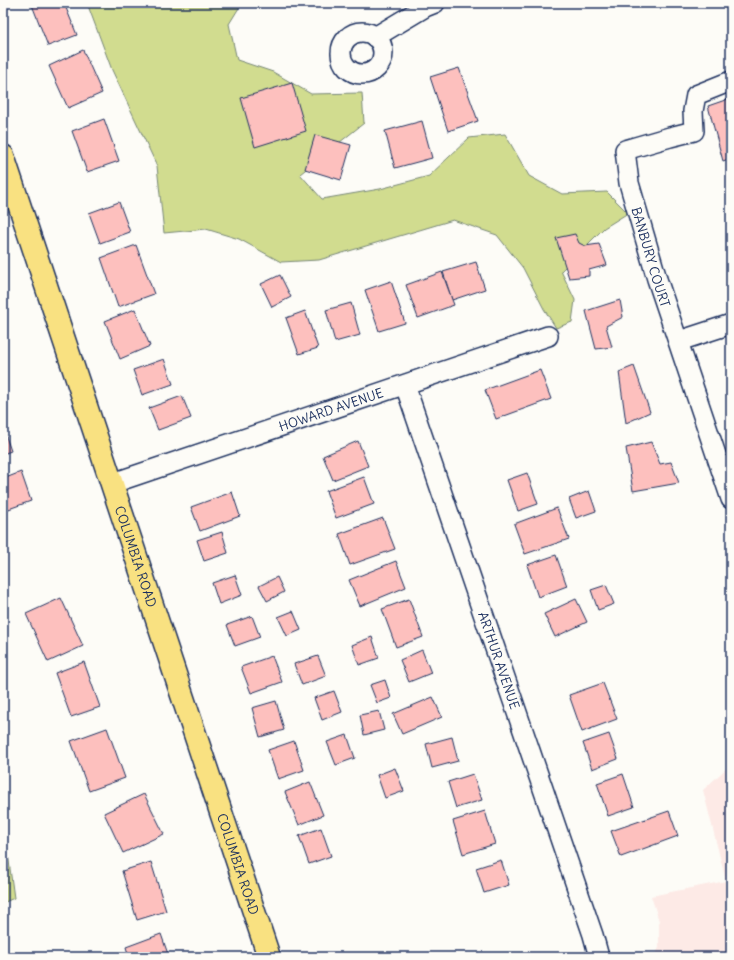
<svg xmlns="http://www.w3.org/2000/svg" width="734" height="960" viewBox="0 0 734 960" font-family="Delius,sans-serif">
<style>
.built{fill:#fdeae6}
.green{fill:#d1dc8f;stroke:#768676}
.building{fill:#fdc0be;stroke:#1b2f5e}
.lines{fill:none;stroke-linecap:round;stroke-linejoin:round}
.minor-casing{stroke:#1b2f5e;stroke-width:22}
.major-casing{stroke:#1b2f5e;stroke-width:25}
.minor{stroke:#fdfcf7;stroke-width:19}
.major{stroke:#f9e181;stroke-width:22}
.labels{text-anchor:middle;dominant-baseline:central;stroke-width:3;stroke-linejoin:round;paint-order:stroke}
.street-label{font-size:13px;fill:#1b2f5e;stroke:#fdfcf7}
</style>
<rect width="100%" height="100%" fill="#fdfcf7"/>
<filter id="ink" filterUnits="userSpaceOnUse"><feTurbulence type="fractalNoise" baseFrequency=".025" numOctaves="2"/><feDisplacementMap in="SourceGraphic" scale="8" xChannelSelector="R" yChannelSelector="G"/><feConvolveMatrix kernelMatrix="1 2 1 2 8 2 1 2 1" color-interpolation-filters="sRGB"/></filter>
<g filter="url(#ink)">
<path class="built" d="M731 764V957H653L659 948V921L651 896 726 881 703 790Z"/>
<g class="green">
<path d="M87 3H242L229 24 237 60 273 72 311 94 362 93 364 123 300 174 322 199 380 189 429 176 469 138 505 134 529 176 562 194 607 192 628 213 604 228 561 271 575 300 572 322 556 328 544 309 523 268 497 235 453 220 319 260 281 262 239 239 206 229 164 233 157 166 112 70Z"/>
<path d="M3 817 14 898 3 903Z"/>
</g>
<g class="building">
<path d="M37 3H64L77 35 48 46 32 5Z"/>
<path d="M83 50 102 93 68 108 49 66Z"/>
<path d="M459 68 478 121 448 131 430 77Z"/>
<path d="M292 83 306 131 255 147 241 98Z"/>
<path d="M731 98V158L723 161 708 106Z"/>
<path d="M104 119 119 161 87 172 72 131Z"/>
<path d="M422 121 432 158 395 168 385 131Z"/>
<path d="M315 135 351 145 341 180 305 169Z"/>
<path d="M119 202 130 232 100 243 89 213Z"/>
<path d="M575 234 579 243 585 246 599 244 607 265 589 270V276L569 278 556 238Z"/>
<path d="M136 245 154 294 118 307 101 258Z"/>
<path d="M476 262 485 289 452 300 443 272Z"/>
<path d="M442 272 454 305 418 318 406 285Z"/>
<path d="M280 275 291 297 272 307 261 284Z"/>
<path d="M391 281 405 323 379 331 365 290Z"/>
<path d="M620 300 623 317 606 326 612 347 596 349 586 311Z"/>
<path d="M351 303 360 335 335 342 326 310Z"/>
<path d="M135 309 150 346 120 359 105 321Z"/>
<path d="M305 311 318 348 299 354 286 318Z"/>
<path d="M164 359 173 384 142 395 133 370Z"/>
<path d="M634 366 650 412 626 423 619 372Z"/>
<path d="M540 370 551 399 496 419 485 390Z"/>
<path d="M182 396 191 418 158 430 149 408Z"/>
<path d="M3 428 11 451 3 454Z"/>
<path d="M358 441 368 466 333 480 323 456Z"/>
<path d="M651 442 660 464 671 462 679 483 633 491 626 448Z"/>
<path d="M21 472 31 501 3 511V479Z"/>
<path d="M527 473 538 504 518 511 507 480Z"/>
<path d="M364 477 374 504 336 518 326 491Z"/>
<path d="M589 491 596 511 576 518 569 499Z"/>
<path d="M232 492 240 516 200 531 191 507Z"/>
<path d="M557 508 569 539 525 554 514 524Z"/>
<path d="M383 518 395 549 350 565 339 534Z"/>
<path d="M222 532 228 553 204 561 197 540Z"/>
<path d="M556 555 567 586 538 597 527 565Z"/>
<path d="M396 561 406 587 360 606 349 580Z"/>
<path d="M235 575 242 595 219 604 212 583Z"/>
<path d="M277 577 284 592 267 601 259 586Z"/>
<path d="M606 585 614 604 598 610 591 590Z"/>
<path d="M61 598 83 646 48 662 26 614Z"/>
<path d="M409 599 423 637 396 647 382 609Z"/>
<path d="M576 599 587 622 555 637 544 614Z"/>
<path d="M293 611 301 630 287 636 278 617Z"/>
<path d="M252 616 260 637 235 646 227 625Z"/>
<path d="M372 637 379 658 359 665 352 645Z"/>
<path d="M422 650 431 673 409 682 400 660Z"/>
<path d="M272 656 282 682 251 693 241 667Z"/>
<path d="M318 656 326 676 302 685 294 664Z"/>
<path d="M84 662 100 707 71 717 55 673Z"/>
<path d="M385 680 391 698 377 703 370 685Z"/>
<path d="M603 683 617 719 582 732 569 695Z"/>
<path d="M334 691 342 712 322 720 314 698Z"/>
<path d="M433 697 442 717 402 734 393 714Z"/>
<path d="M276 701 284 730 260 737 252 708Z"/>
<path d="M379 711 384 730 364 735 360 715Z"/>
<path d="M107 728 125 778 89 791 71 741Z"/>
<path d="M609 734 618 759 592 769 583 743Z"/>
<path d="M347 735 355 758 336 765 327 742Z"/>
<path d="M452 737 458 761 432 768 426 744Z"/>
<path d="M294 741 304 770 278 779 268 750Z"/>
<path d="M395 768 404 791 385 798 377 775Z"/>
<path d="M473 774 482 800 456 808 448 782Z"/>
<path d="M623 774 634 807 608 816 597 783Z"/>
<path d="M310 782 323 815 299 825 285 792Z"/>
<path d="M144 794 164 834 123 853 104 813Z"/>
<path d="M485 811 495 844 463 854 453 821Z"/>
<path d="M669 811 678 836 621 857 611 831Z"/>
<path d="M321 828 331 856 309 864 299 836Z"/>
<path d="M501 860 509 885 484 893 476 868Z"/>
<path d="M151 862 166 911 137 920 122 871Z"/>
<path d="M161 934 169 957H129L126 947Z"/>
</g>
<g class="lines">
<g class="minor-casing">
<g id="minor">
<circle cx="362" cy="53" r="21"/>
<path d="M375 37 425 7 435 3"/>
<path id="s1" d="M731 81 696 95 693 111 694 131 670 137 625 150 629 183 657 279 731 499"/>
<path d="M679 341 731 324"/>
<path id="s2" d="M405 385 593 935 599 957"/>
<path id="s3" d="M113 483 548 336"/>
</g>
</g>
<g class="major-casing">
<g id="major">
<path id="s4" d="M3 156 269 957"/>
</g>
</g>
<use href="#minor" class="minor"/>
<use href="#major" class="major"/>
</g>
</g>
<g class="labels">
<g class="street-label">
<text stroke="none"><textPath href="#s1" startOffset="256">BANBURY COURT</textPath></text>
<text stroke="none"><textPath href="#s3" startOffset="230">HOWARD AVENUE</textPath></text>
<text stroke="none"><textPath href="#s4" startOffset="422">COLUMBIA ROAD</textPath></text>
<text stroke="none"><textPath href="#s2" startOffset="291">ARTHUR AVENUE</textPath></text>
<text stroke="none"><textPath href="#s4" startOffset="746">COLUMBIA ROAD</textPath></text>
</g>
</g>
<rect width="734" height="960" fill="none" stroke="#fdfcf7" stroke-width="16"/>
<rect x="8" y="8" width="718" height="944" fill="none" stroke="#1b2f5e" stroke-width="1.5" filter="url(#ink)"/>
</svg>
